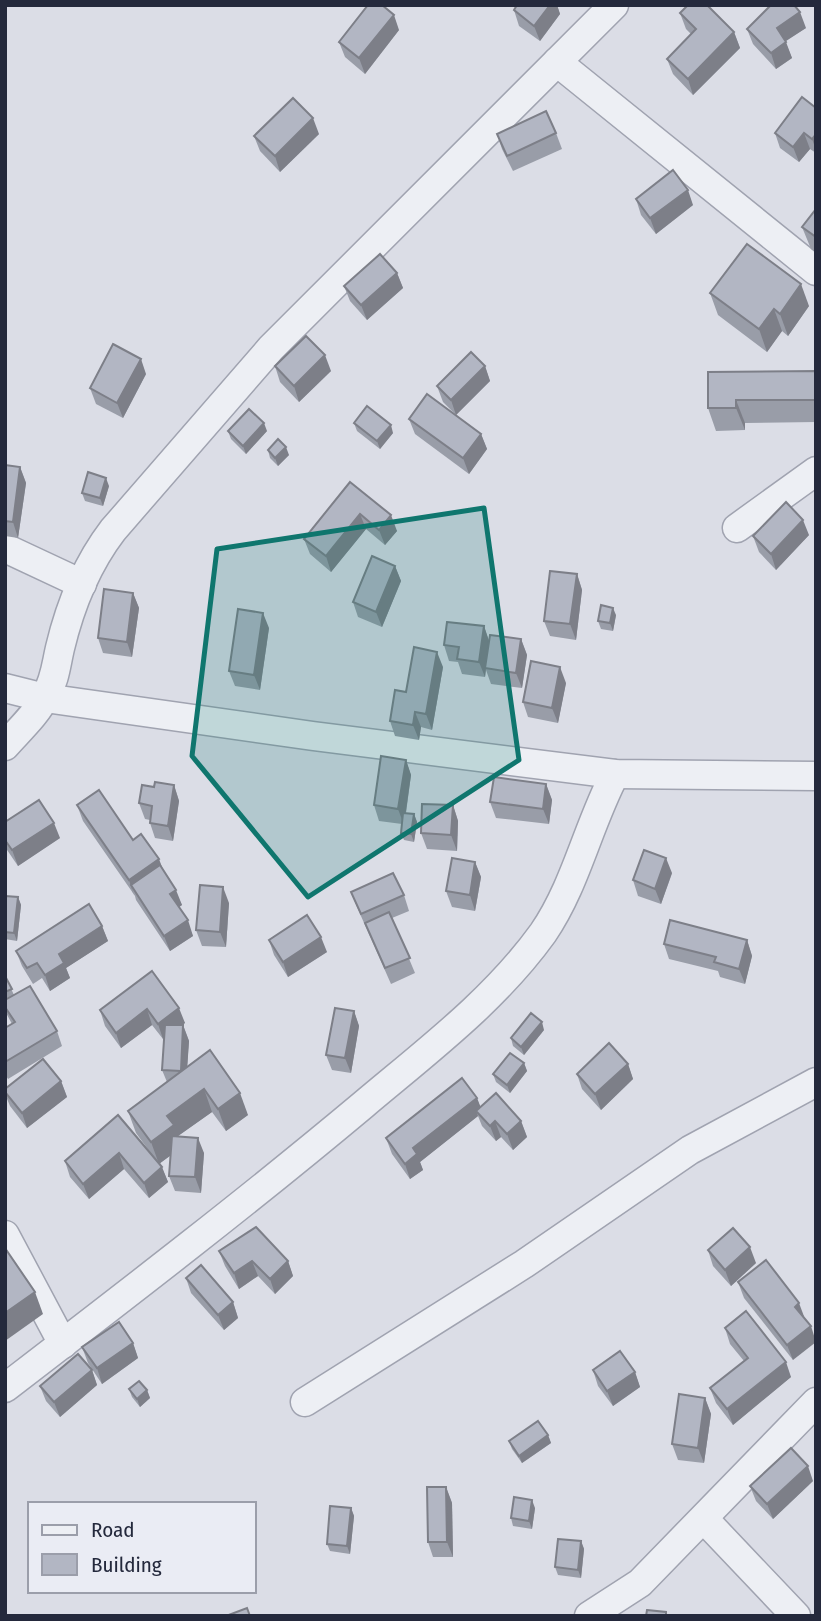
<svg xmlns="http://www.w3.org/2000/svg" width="821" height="1621" viewBox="0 0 821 1621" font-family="'Fira Sans Condensed',sans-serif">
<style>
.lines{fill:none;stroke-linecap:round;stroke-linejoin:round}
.street-casing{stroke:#a0a3b0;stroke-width:31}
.street{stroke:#edeff4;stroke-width:28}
.wall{fill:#999da8}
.shaded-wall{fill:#7d7f88}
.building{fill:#b2b6c3;stroke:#7d7f88;stroke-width:2}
.marked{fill:#0f766e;fill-opacity:0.2;stroke:#0f766e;stroke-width:5;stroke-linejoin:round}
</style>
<rect width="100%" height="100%" fill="#dbdde6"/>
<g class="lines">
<g class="street-casing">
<g id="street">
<path d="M557 62 816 271"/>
<path d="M737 528 816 471"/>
<path d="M5 548 82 584"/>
<path d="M5 688 45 698 313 736 615 774 816 776"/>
<path d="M5 746C19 730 37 714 46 695 55 680 56 665 60 648 70 606 87 564 113 530L271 348 614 5"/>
<path d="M5 1235 63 1344"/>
<path d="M5 1388C126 1295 246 1203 363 1105 427 1051 494 1001 543 933 576 885 588 825 615 774"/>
<path d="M305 1402 524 1264 690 1150 816 1082"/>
<path d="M704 1519 796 1616"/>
<path d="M589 1616 640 1583 816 1402"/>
</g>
</g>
<use href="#street" class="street"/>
</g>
<g class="wall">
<path d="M517 5H557L560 14 540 41 519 26 514 10Z"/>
<path d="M680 13 734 32 740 48 693 95 673 74 667 59 691 34 686 29Z"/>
<path d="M806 28 785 41 792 58 776 69 753 44 747 29Z"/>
<path d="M399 30 365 74 345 57 339 42Z"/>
<path d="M816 108V153L810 149 799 162 780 148 775 133Z"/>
<path d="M556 133 562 149 513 171 502 149 497 134Z"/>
<path d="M319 134 280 172 260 151 254 136Z"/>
<path d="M636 199 693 205 656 234 641 215Z"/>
<path d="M816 209V253L811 249 802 227Z"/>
<path d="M397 273 403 288 367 320 350 301 344 286Z"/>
<path d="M710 293 809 306 788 336 782 331 767 352 718 315Z"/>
<path d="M275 366 331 371 299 402 280 382Z"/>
<path d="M485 366 490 381 456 415 443 402 437 386Z"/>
<path d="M816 371V422L745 423V430L716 431 708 408Z"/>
<path d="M146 374 123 418 96 404 90 388Z"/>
<path d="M409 419 481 434 487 449 469 474 415 434Z"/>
<path d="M354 423 393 433 380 449 357 431Z"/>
<path d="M228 431H267L246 454 231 439Z"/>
<path d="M268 450 289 455 278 466 270 458Z"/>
<path d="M5 465 20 467 26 483 18 538 5 536Z"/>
<path d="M350 482 397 531 385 545 366 529 331 572 310 554 304 539Z"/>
<path d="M109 486 103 506 85 501 82 493Z"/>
<path d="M809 535 776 570 759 552 753 536Z"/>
<path d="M395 566 401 581 382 627 358 617 353 602Z"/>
<path d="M577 574 582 590 576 640 550 636 544 621Z"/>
<path d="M133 593 139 608 132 657 103 653 98 638Z"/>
<path d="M616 615 613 631 601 629 598 621Z"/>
<path d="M484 626 489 641 521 639 527 655 522 688 491 684 486 670 485 677 462 674 458 662 449 661 444 645Z"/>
<path d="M269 628 260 690 235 686 229 671Z"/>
<path d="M443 667 432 730 421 727 419 740 395 736 390 721 406 692Z"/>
<path d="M566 683 558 723 528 717 523 702Z"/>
<path d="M406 760 411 775 406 813 414 814 417 822 414 842 404 840 401 833 402 824 379 821 374 805Z"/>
<path d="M546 784 552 800 549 824 496 818 490 802Z"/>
<path d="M174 785 179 801 173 841 155 838 150 823V820L145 819 139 803 154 787Z"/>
<path d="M77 805 133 840 163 869 182 905 179 907 193 936 170 951 136 900 135 896 83 821Z"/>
<path d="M453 805 458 821 457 851 427 849 421 833Z"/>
<path d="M5 822 60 838 18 866 5 847Z"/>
<path d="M475 862 481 877 475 911 452 907 446 891Z"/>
<path d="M672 873 661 904 638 896 633 880Z"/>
<path d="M351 892 404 895 409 911 392 918 415 973 391 984 357 907Z"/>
<path d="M5 896 18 897 21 905 17 941 5 939Z"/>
<path d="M229 903 226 947 202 946 196 930Z"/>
<path d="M102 926 108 941 66 968 70 978 50 991 42 978 33 984 22 966 16 951Z"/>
<path d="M269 940 327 952 288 977 274 955Z"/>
<path d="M747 940 752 956 745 984 720 977 718 971 669 959 664 944Z"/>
<path d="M152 971 185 1023 182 1025H183L189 1041 187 1067 248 1115 226 1131 212 1112 178 1136 204 1153 201 1193 175 1191 169 1176 171 1155 160 1163 168 1182 149 1198 124 1169 89 1199 70 1177 65 1161 118 1115 150 1152 136 1133 128 1111 167 1082 162 1070 164 1039H163L152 1025 121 1048 105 1026 100 1010Z"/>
<path d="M5 976 14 995 57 1031 62 1046 8 1079 5 1074V1028L12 1024 5 1011Z"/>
<path d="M354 1011 359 1026 351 1073 332 1070 326 1055Z"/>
<path d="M544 1030 524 1055 513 1046 511 1038Z"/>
<path d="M524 1063 527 1071 510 1093 496 1082 493 1074Z"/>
<path d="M628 1064 633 1079 601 1110 582 1089 577 1074Z"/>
<path d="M61 1081 67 1097 27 1128 10 1106 5 1094V1089Z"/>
<path d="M477 1098 480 1107 521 1121 527 1137 513 1150 501 1137 496 1141 482 1126 478 1116 420 1162 423 1170 410 1179 392 1154 386 1138Z"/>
<path d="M708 1250 756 1263 731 1286 713 1266Z"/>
<path d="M219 1251 288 1261 293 1276 275 1294 258 1276 239 1289 225 1266Z"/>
<path d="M186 1278 233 1302 238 1318 224 1330 191 1293Z"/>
<path d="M738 1282 805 1319 793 1360 744 1298Z"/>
<path d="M725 1328 791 1377 733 1425 716 1403 710 1388 744 1361 730 1344Z"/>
<path d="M133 1343 138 1358 102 1384 88 1363 82 1347Z"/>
<path d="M92 1370 97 1385 60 1417 46 1401 40 1386Z"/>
<path d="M593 1370 635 1372 640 1387 613 1406 598 1386Z"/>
<path d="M129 1389 147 1390 150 1398 140 1407 132 1397Z"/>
<path d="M705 1398 711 1414 704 1463 678 1460 672 1444Z"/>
<path d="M548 1435 551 1443 522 1463 512 1449 509 1441Z"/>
<path d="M813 1481 773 1519 756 1501 750 1486Z"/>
<path d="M446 1487 452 1503 453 1557H433L428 1542Z"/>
<path d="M351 1508 354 1516 350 1554 330 1551 327 1544Z"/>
<path d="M535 1508 532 1529 513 1526 511 1518Z"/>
<path d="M581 1541 584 1549 581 1578 558 1575 555 1567Z"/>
</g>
<g class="shaded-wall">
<path d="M550 5H557L560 14 540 41 534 26Z"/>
<path d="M800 12 806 28 783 43 777 28Z"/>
<path d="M394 15 399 30 365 74 359 58Z"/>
<path d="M734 32 740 48 693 95 688 79Z"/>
<path d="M786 42 792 58 776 69 771 53Z"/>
<path d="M313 118 319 134 280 172 275 156Z"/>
<path d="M804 133 810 149 799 162 793 147Z"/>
<path d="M816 134V150L812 139Z"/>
<path d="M688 190 693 205 656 234 650 218Z"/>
<path d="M397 273 403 288 367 320 361 305Z"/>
<path d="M801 284 809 306 788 336 780 314Z"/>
<path d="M774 309 782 331 767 352 759 329Z"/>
<path d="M325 355 331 371 299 402 294 386Z"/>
<path d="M141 359 146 374 123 418 117 403Z"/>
<path d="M485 366 490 381 456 415 451 400Z"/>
<path d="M736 400 745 423V430L736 408Z"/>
<path d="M264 423 267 431 246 454 243 446Z"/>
<path d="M391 425 393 433 380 449 377 441Z"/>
<path d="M481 434 487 449 469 474 463 458Z"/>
<path d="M286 447 289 455 278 466 275 458Z"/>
<path d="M20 467 26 483 18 538 13 522Z"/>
<path d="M106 478 109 486 103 506 100 498Z"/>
<path d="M360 514 366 529 331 572 326 556Z"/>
<path d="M391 515 397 531 385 545 379 530Z"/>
<path d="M803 520 809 535 776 570 771 554Z"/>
<path d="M395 566 401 581 382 627 376 612Z"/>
<path d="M577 574 582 590 576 640 570 624Z"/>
<path d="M133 593 139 608 132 657 127 642Z"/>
<path d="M613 608 616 615 613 631 610 623Z"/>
<path d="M263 613 269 628 260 690 254 675Z"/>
<path d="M484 626 489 641 485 677 479 662Z"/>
<path d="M521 639 527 655 522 688 516 673Z"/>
<path d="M437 652 443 667 432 730 426 714Z"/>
<path d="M560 667 566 683 558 723 552 708Z"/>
<path d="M415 712 421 727 419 740 413 725Z"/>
<path d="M406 760 411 775 404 825 398 809Z"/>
<path d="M546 784 552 800 549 824 543 809Z"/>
<path d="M174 785 179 801 173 841 168 826Z"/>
<path d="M453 805 458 821 457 851 451 835Z"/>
<path d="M414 814 417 822 414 842 411 834Z"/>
<path d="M54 823 60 838 18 866 12 850Z"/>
<path d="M666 858 672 873 661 904 655 889Z"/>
<path d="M159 859 165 875 131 885 134 896 129 880Z"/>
<path d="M475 862 481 877 475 911 470 895Z"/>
<path d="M223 887 229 903 226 947 220 932Z"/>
<path d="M176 890 182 905 176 909 170 894Z"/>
<path d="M18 897 21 905 17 941 14 933Z"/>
<path d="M188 920 193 936 170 951 164 936Z"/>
<path d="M102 926 108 941 66 968 70 978 50 991 45 975 59 954Z"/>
<path d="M321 937 327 952 288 977 283 962Z"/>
<path d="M747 940 752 956 745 984 739 969Z"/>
<path d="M179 1008 185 1023 163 1039 158 1024Z"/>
<path d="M147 1009 152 1025 121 1048 116 1033Z"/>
<path d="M354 1011 359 1026 351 1073 345 1058Z"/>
<path d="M542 1022 544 1030 524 1055 521 1047Z"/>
<path d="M183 1025 189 1041 186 1086 181 1071Z"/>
<path d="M524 1063 527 1071 510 1093 507 1085Z"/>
<path d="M628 1064 633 1079 601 1110 595 1094Z"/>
<path d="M61 1081 67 1097 27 1128 22 1113Z"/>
<path d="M204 1089 212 1112 178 1136 182 1147 159 1164 151 1142 167 1116Z"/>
<path d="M240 1093 248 1115 226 1131 218 1109Z"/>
<path d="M477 1098 483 1113 476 1111 478 1116 420 1162 423 1170 410 1179 405 1164 413 1148Z"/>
<path d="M495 1121 501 1137 496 1141 490 1126Z"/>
<path d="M521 1121 527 1137 513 1150 507 1134Z"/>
<path d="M198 1138 204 1153 201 1193 195 1177Z"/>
<path d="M119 1153 124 1169 89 1199 83 1184Z"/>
<path d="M162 1167 168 1182 149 1198 144 1183Z"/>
<path d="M750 1247 756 1263 731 1286 725 1270Z"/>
<path d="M252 1261 258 1276 239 1289 234 1273Z"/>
<path d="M288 1261 293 1276 275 1294 270 1279Z"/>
<path d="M35 1292 43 1314 5 1341V1313Z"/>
<path d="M233 1302 238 1318 224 1330 218 1315Z"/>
<path d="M799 1303 805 1319 795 1307Z"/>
<path d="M811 1326 816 1342 793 1360 787 1345Z"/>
<path d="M133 1343 138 1358 102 1384 97 1368Z"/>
<path d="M786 1362 791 1377 733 1425 727 1409Z"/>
<path d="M92 1370 97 1385 60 1417 54 1402Z"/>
<path d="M635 1372 640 1387 613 1406 607 1391Z"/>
<path d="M147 1390 150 1398 140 1407 137 1399Z"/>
<path d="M705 1398 711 1414 704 1463 698 1448Z"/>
<path d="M548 1435 551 1443 522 1463 519 1456Z"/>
<path d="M808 1466 813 1481 773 1519 767 1504Z"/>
<path d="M446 1487 452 1503 453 1557 447 1542Z"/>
<path d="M532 1500 535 1508 532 1529 529 1521Z"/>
<path d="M351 1508 354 1516 350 1554 347 1546Z"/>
<path d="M581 1541 584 1549 581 1578 578 1570Z"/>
</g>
<g class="building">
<path d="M368 5H382L394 15 359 58 339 42Z"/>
<path d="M517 5H550L534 26 514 10Z"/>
<path d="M688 5H707L734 32 688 79 667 59 696 29 680 13Z"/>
<path d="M771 5H794L800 12 777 28 786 42 771 53 747 29Z"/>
<path d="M802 97 816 108V134L812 139 804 133 793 147 775 133Z"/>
<path d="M293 98 313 118 275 156 254 136Z"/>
<path d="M546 111 556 133 507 156 497 134Z"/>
<path d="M673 170 688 190 650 218 636 199Z"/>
<path d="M816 209V237L802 227Z"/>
<path d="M747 244 801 284 780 314 774 309 759 329 710 293Z"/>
<path d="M380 254 397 273 361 305 344 286Z"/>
<path d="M306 336 325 355 294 386 275 366Z"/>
<path d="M113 344 141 359 117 403 90 388Z"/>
<path d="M471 352 485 366 451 400 437 386Z"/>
<path d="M816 371V400H736V408H708V372Z"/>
<path d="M427 394 481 434 463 458 409 419Z"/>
<path d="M367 406 391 425 377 441 354 423Z"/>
<path d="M249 409 264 423 243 446 228 431Z"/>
<path d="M278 439 286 447 275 458 268 450Z"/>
<path d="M5 465 20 467 13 522 5 521Z"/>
<path d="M88 472 106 478 100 498 82 493Z"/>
<path d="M350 482 391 515 379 530 360 514 326 556 304 539Z"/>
<path d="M786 502 803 520 771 554 753 536Z"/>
<path d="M372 556 395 566 376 612 353 602Z"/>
<path d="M550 571 577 574 570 624 544 621Z"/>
<path d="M104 589 133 593 127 642 98 638Z"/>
<path d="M601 605 613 608 610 623 598 621Z"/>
<path d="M238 609 263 613 254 675 229 671Z"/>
<path d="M447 622 484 626 479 662 457 659 459 647 444 645Z"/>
<path d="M490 635 521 639 516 673 485 668Z"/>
<path d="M414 647 437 652 426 714 415 712 413 725 390 721 395 690 406 692Z"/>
<path d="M531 661 560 667 552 708 523 702Z"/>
<path d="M381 756 406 760 398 809 374 805Z"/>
<path d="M494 777 546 784 543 809 490 802Z"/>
<path d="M155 782 174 785 168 826 150 823 152 806 139 803 142 785 154 787Z"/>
<path d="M99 790 133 840 141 834 159 859 129 880 77 805Z"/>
<path d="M39 800 54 823 12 850 5 840V822Z"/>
<path d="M422 804 453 805 451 835 421 833Z"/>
<path d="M403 813 414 814 411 834 401 833Z"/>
<path d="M644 850 666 858 655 889 633 880Z"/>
<path d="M452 858 475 862 470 895 446 891Z"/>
<path d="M160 865 176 890 170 894 188 920 164 936 131 885Z"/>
<path d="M393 873 404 895 361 914 351 892Z"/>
<path d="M200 885 223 887 220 932 196 930Z"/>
<path d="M5 896 18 897 14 933 5 932Z"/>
<path d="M89 904 102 926 59 954 64 963 45 975 37 963 27 968 16 951Z"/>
<path d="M389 912 410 958 385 968 365 923Z"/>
<path d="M307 915 321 937 283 962 269 940Z"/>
<path d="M670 920 747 940 739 969 714 962 716 957 664 944Z"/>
<path d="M152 971 179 1008 158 1024 147 1009 116 1033 100 1010Z"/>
<path d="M5 976 12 989 5 992Z"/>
<path d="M30 986 57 1031 5 1062V1028L15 1022 5 1007V1000Z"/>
<path d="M335 1008 354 1011 345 1058 326 1055Z"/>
<path d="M531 1013 542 1022 521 1047 511 1038Z"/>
<path d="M165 1025H183L181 1071 162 1070Z"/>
<path d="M609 1043 628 1064 595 1094 577 1074Z"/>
<path d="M210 1050 240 1093 218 1109 204 1089 167 1116 174 1125 151 1142 128 1111Z"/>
<path d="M510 1053 524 1063 507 1085 493 1074Z"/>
<path d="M43 1059 61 1081 22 1113 5 1092V1089Z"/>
<path d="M462 1078 477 1098 413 1148 417 1154 405 1164 386 1138Z"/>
<path d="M496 1093 521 1121 507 1134 495 1121 490 1126 476 1111Z"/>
<path d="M118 1115 162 1167 144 1183 119 1153 83 1184 65 1161Z"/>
<path d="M172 1136 198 1138 195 1177 169 1176Z"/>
<path d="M256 1227 288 1261 270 1279 252 1261 234 1273 219 1251Z"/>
<path d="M733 1228 750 1247 725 1270 708 1250Z"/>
<path d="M5 1248 35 1292 5 1313Z"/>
<path d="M766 1260 799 1303 795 1307 811 1326 787 1345 738 1282Z"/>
<path d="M201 1265 233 1302 218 1315 186 1278Z"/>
<path d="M746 1311 786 1362 727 1409 710 1388 748 1358 725 1328Z"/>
<path d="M119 1322 133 1343 97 1368 82 1347Z"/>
<path d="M620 1351 635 1372 607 1391 593 1370Z"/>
<path d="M78 1354 92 1370 54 1402 40 1386Z"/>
<path d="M139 1381 147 1390 137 1399 129 1389Z"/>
<path d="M679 1394 705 1398 698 1448 672 1444Z"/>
<path d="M538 1421 548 1435 519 1456 509 1441Z"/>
<path d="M791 1448 808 1466 767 1504 750 1486Z"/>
<path d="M427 1487H446L447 1542H428Z"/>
<path d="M514 1497 532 1500 529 1521 511 1518Z"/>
<path d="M330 1506 351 1508 347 1546 327 1544Z"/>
<path d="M558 1539 581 1541 578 1570 555 1567Z"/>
<path d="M247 1608 250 1616H226Z"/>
<path d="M647 1610 666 1612V1616H646Z"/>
</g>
<path class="marked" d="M484 508 519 760 308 897 192 756 217 549Z"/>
<rect width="821" height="1621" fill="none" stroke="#24293c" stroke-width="14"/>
<rect x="28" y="1502" width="228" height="91" fill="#eaecf4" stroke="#9b9eaa" stroke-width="2"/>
<rect x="42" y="1525" width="35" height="10" fill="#edeff4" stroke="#9b9eaa" stroke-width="2"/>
<text x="91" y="1537" font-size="21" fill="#24293c">Road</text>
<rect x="42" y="1554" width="35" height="21" fill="#b2b6c3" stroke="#9b9eaa" stroke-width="2"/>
<text x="91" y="1572" font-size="21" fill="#24293c">Building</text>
</svg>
